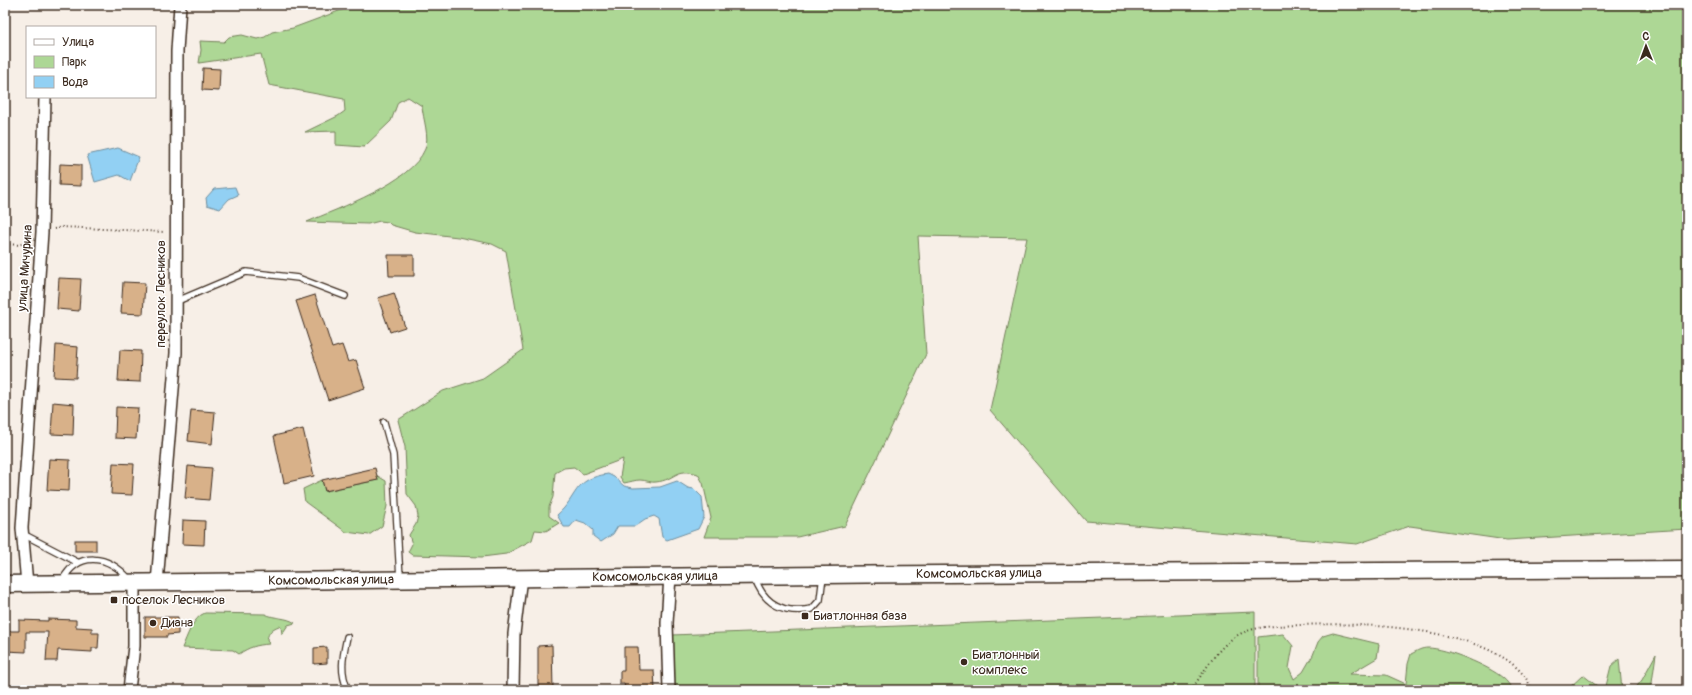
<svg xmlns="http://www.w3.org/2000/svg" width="1692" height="695" viewBox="0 0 1692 695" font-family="Pangolin,sans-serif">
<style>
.green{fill:#add795;stroke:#74805a}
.water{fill:#92d0f3;stroke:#6f8e9e}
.building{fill:#d8b189;stroke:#3b2a1e}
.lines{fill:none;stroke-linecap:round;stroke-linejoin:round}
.service-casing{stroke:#3b2a1e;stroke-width:8}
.minor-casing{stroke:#3b2a1e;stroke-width:14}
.secondary-casing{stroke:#3b2a1e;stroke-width:19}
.path{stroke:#3b2a1e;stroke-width:2;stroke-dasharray:1 3;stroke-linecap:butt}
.service{stroke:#fff;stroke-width:5.5}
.minor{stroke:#fff;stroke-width:11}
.secondary{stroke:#fff;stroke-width:16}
.poi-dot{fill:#3b2a1e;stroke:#fff;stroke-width:1.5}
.labels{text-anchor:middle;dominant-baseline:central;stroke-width:3;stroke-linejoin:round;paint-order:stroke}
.street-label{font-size:13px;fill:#3b2a1e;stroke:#fff}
.poi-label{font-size:13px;fill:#3b2a1e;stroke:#fff;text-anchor:start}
</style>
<rect width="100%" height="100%" fill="#f7efe7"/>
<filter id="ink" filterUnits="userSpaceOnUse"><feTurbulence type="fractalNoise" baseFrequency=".025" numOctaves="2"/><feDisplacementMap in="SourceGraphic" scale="8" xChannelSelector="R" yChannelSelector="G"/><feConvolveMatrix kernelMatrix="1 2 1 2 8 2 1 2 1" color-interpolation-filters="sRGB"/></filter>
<g filter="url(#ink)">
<g class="green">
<path d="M355 5H1687V529L1507 540 1410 526 1357 544 1086 521 990 410 1027 238 918 236 926 354 845 526 797 537H704L711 518 703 483 698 474C675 467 676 480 656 482 651 483 646 480 640 480 635 480 630 482 624 483L620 477 623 459 583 474 574 467 564 468 555 473 553 497 549 507V516L559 523 546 531 535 530 532 540 506 554 482 557 412 555 408 552 412 544 409 535 416 524 418 516 416 506 407 494 405 447 398 420 443 391 483 378 523 350 506 251 492 244 458 237 415 232 391 225 388 222 380 221 368 224 307 222C339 208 411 183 425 149 430 137 423 119 422 106L408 97 398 102 391 121 364 147 336 145V131L305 132 338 116 345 111 344 99 269 85 261 54 199 63 201 50 200 41 224 42 229 37 242 35 257 39 265 37 272 32 293 28Z"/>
<path d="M376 475 386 481 387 506 382 526 369 535 346 532 305 502 303 489 322 480 325 491 377 480Z"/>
<path d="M1255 612V690H675L672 635Z"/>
<path d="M205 613 265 614C275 619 287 617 295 623L288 625 282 634 281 627 279 626C271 629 269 632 267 639L269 644C257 645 249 647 239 654L233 650 182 648C187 637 193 617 205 613Z"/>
<path d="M1333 633 1379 644 1377 658 1350 674 1386 675 1406 684 1408 664 1411 654C1417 651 1421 648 1428 648 1446 648 1489 666 1503 678 1507 681 1510 686 1513 690H1258V637L1283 634 1293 646 1289 668 1294 679 1303 672 1313 655 1318 642 1323 636Z"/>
<path d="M1656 654 1651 690H1634L1642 680Z"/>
<path d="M1619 659 1622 690H1605L1611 666Z"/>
<path d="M1583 675 1602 690H1567Z"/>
</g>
<g class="water">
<path d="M118 148 139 157 130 181 119 175 95 182 87 155Z"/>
<path d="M235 187 238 195 229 199 220 209 207 205 206 198 214 189Z"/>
<path d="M608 474 614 477 624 486 633 488 660 487 677 481 688 488 694 489 702 497 704 517 698 529 667 540 662 537 659 519 654 516 645 519 635 526H618L613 534 601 542 593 536V530L585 523 576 520 570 527H564L557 515C579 496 572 479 608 474Z"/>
</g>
<g class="building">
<path d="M203 68 220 69 219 91 202 90Z"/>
<path d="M60 164 81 165V186L59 185Z"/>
<path d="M388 255H414V276H389Z"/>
<path d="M59 278 81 279 79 311 57 309Z"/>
<path d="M123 282 145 283 143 314 121 313Z"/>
<path d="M394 293 405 327 390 332 378 298Z"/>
<path d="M315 295 332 348 342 345 348 362 356 360 365 388 328 400 296 301Z"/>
<path d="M56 345 78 347 76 378 54 377Z"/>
<path d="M120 350 141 351 140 382 118 381Z"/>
<path d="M53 402 74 404 73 435 51 434Z"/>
<path d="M116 407 138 408 136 439 115 438Z"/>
<path d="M191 410 215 412 212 444 188 441Z"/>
<path d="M303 429 314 476 284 483 274 436Z"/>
<path d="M49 459 70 460 69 491 47 490Z"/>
<path d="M113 463 134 464 132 495 111 494Z"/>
<path d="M188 466 212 468 209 500 185 498Z"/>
<path d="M375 468 378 480 325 491 322 480Z"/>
<path d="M183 520 205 521 204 545 182 544Z"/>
<rect x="75" y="540" width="21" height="11"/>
<path d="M145 617H178V634L167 635V637H145Z"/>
<path d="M48 619 76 620V627L92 628V633H99L98 648H92V652L58 650 57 661H46L48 632H26V652L5 651V631H19V620L48 621Z"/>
<path d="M552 645 553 690H538V646Z"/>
<path d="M327 647V663L314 664V648Z"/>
<path d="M624 647H638L639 670H654L655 690 625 689 624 683H620V671H624Z"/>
</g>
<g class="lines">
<g class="service-casing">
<g id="service">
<path d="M175 302 246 272 298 278 345 296"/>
<path d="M384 422 393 455 400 578"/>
<path d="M23 534 77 562"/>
<path d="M755 578C764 605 785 614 812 609L820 600 823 576"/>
<path d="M62 581C79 550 108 555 129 579"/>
<path d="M347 637C343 656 339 671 348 690"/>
</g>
</g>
<g class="minor-casing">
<g id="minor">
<path d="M157 583 176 353 177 51 180 5"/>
<path d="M27 584 22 528 42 232 45 97"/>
<path d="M129 690 134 646V584"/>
<path d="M513 690 514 634 521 577"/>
<path d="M669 690 667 623 670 576"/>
</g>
</g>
<g class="secondary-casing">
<g id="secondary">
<path id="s1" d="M5 584C566 577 1126 571 1687 569"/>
</g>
</g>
<g class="path">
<path d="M54 229 62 227 165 232"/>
<path d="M5 244 20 245 30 238"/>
<path d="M1191 690C1205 671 1217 647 1238 635 1256 625 1281 626 1301 625 1357 622 1509 626 1532 690"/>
</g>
<use href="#service" class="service"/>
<use href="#minor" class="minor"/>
<use href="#secondary" class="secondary"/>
</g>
</g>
<g class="poi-dot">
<rect x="110" y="596" width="8" height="8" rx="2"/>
<rect x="801" y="612" width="8" height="8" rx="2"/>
<circle cx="153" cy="623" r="4"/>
<circle cx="964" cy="662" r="4"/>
</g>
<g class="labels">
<g class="street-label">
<text transform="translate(25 268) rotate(-86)">улица Мичурина</text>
<text transform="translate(161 294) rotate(-90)">переулок Лесников</text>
<text stroke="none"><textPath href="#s1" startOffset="974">Комсомольская улица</textPath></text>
<text stroke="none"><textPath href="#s1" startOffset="650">Комсомольская улица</textPath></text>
<text stroke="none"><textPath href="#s1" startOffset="326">Комсомольская улица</textPath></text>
</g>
<g class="poi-label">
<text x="122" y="600">поселок Лесников</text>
<text x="813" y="616">Биатлонная база</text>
<text x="161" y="623">Диана</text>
<text x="972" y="655">Биатлонный<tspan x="972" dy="15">комплекс</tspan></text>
</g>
</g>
<rect width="1692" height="695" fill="none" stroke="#fff" stroke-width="20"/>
<rect x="10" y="10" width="1672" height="675" fill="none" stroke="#3b2a1e" stroke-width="1.5" filter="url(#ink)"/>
<rect x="26" y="26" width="130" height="72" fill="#ffffff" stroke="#b1aaa5"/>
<rect x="34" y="39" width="20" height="6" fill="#ffffff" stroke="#b1aaa5"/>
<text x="62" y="46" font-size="12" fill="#3b2a1e">Улица</text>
<rect x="34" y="56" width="20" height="12" fill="#add795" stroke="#b1aaa5"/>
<text x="62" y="66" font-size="12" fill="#3b2a1e">Парк</text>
<rect x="34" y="76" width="20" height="12" fill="#92d0f3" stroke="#b1aaa5"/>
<text x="62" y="86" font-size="12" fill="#3b2a1e">Вода</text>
<g transform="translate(1646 46) rotate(359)" stroke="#ffffff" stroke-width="3" paint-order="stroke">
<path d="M0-3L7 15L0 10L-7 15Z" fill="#3b2a1e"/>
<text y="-6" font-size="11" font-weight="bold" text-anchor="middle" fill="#3b2a1e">С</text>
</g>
</svg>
